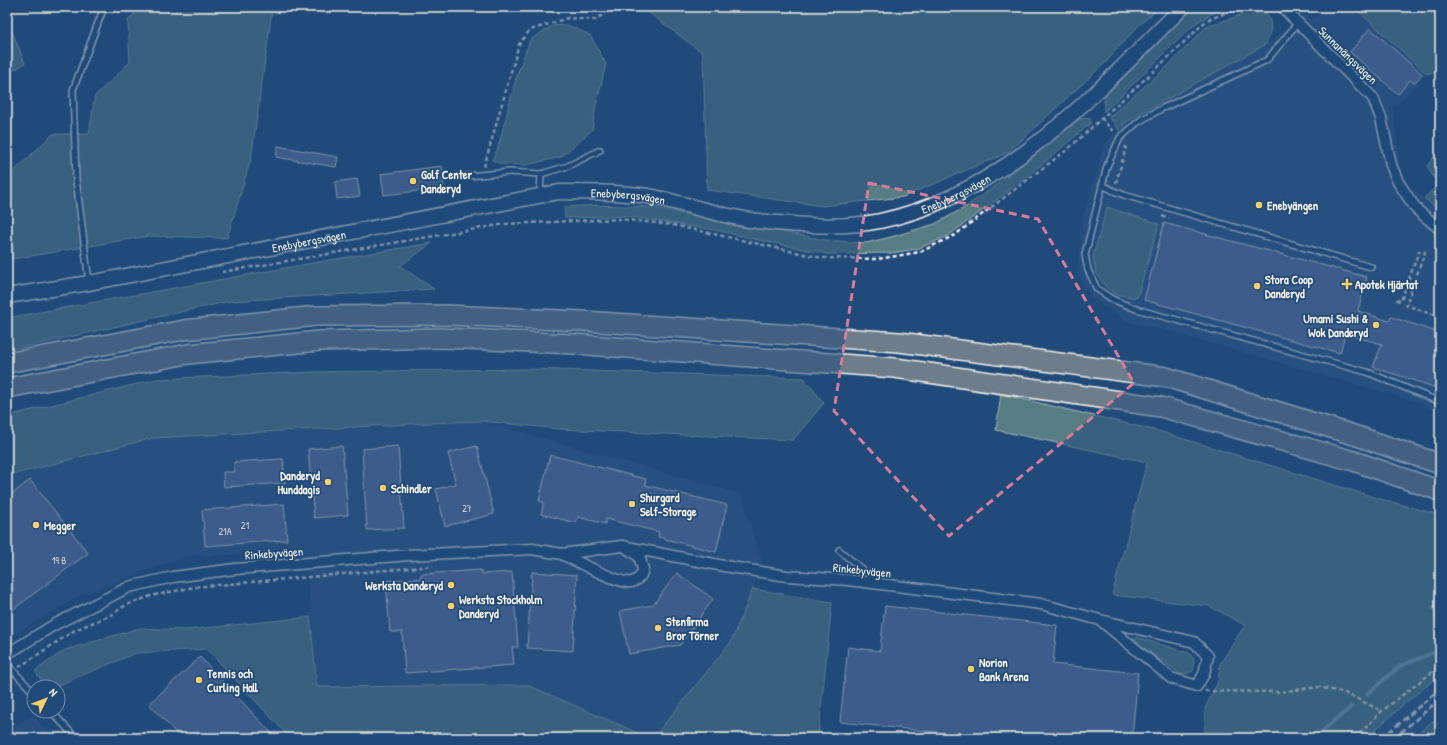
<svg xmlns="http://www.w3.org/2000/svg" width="1447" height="745" viewBox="0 0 1447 745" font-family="'Patrick Hand',sans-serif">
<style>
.built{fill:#325685}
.green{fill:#567d83;stroke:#a5b7b6}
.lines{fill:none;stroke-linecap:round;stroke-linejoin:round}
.stream{stroke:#86a7b8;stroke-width:4}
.building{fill:#6071a0;stroke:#f4f1e8}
.lane-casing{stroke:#f4f1e8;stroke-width:8}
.street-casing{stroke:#f4f1e8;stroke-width:13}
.secondary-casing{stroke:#f4f1e8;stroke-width:17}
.highway-casing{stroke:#f4f1e8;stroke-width:22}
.path{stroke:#f4f1e8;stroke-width:2.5;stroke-dasharray:4 3;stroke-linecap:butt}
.lane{stroke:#1f4a7a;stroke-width:5}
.street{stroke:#1f4a7a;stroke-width:10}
.secondary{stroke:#1f4a7a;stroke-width:14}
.highway{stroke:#6d7d8c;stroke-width:19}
.rail{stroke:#f4f1e8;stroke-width:3;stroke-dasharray:6 3;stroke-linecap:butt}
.marked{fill:none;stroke:#d87a9a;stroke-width:3;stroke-dasharray:8 5;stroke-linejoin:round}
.poi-dot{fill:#ffd166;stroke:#1f4a7a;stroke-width:1.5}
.labels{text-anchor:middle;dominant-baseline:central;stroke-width:3.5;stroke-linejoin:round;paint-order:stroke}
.number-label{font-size:10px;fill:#cfd1d6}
.street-label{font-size:12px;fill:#f4f1e8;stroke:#1f4a7a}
.poi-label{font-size:12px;font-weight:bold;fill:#f4f1e8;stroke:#1f4a7a;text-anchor:start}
</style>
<rect width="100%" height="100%" fill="#1f4a7a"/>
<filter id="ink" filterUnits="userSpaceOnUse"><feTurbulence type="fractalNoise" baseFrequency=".025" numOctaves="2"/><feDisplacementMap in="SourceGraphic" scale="8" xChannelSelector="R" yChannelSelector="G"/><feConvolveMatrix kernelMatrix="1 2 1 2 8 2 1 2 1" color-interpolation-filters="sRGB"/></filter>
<g filter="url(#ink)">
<g class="built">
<path d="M1325 7H1354L1427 74 1393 109 1400 166 1411 189 1440 211V415L1421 403 1176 333 1128 322 1092 299 1077 273 1083 218 1104 145 1126 122 1272 41 1303 12 1312 21Z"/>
<path d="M482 421 741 494 762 562 753 589 731 642 653 738 527 685 317 687 310 617 307 553 186 556 81 595 7 639V476L153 438Z"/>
<path d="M1440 675V715L1413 738H1366L1404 704Z"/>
<path d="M33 715 53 738H7V729Z"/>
</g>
<g class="green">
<path d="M140 7H268L272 11 251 159 227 238 149 236 7 260V178L53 134H89L95 96 130 62 128 21Z"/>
<path d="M641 7H1160L1137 27 1107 61 1009 152 903 197 823 206 707 190 703 53Z"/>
<path d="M1194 7H1233L1217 11 1196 23 1104 112V101L1107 94Z"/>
<path d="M1247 7C1272 7 1275 25 1266 44L1126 122 1119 130 1109 117 1168 66 1206 27 1238 16Z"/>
<path d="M1354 7H1440V70L1427 74Z"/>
<path d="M7 19 25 63 18 68 7 70Z"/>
<path d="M567 25 590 35 606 64 595 109 592 130 561 157 526 165 501 164 492 160 498 148 517 75 530 40 552 26Z"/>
<path d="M1087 118 1090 119 1091 123 1026 178 948 236 917 249 891 253 827 254 768 242 715 230 625 216 565 218 564 207 597 205 647 207 826 240 866 243 891 237 935 224 964 208 998 184 1080 119Z"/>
<path d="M1440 149V211L1424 198 1438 185 1427 166Z"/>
<path d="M1107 207 1159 224 1137 298 1115 294 1106 287 1096 272 1093 257Z"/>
<path d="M432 243 400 266 434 289 230 301 7 351V318L324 261Z"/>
<path d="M530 369 804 378 824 403 793 440 560 429 482 421 428 423 153 438 7 476V416L157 379 314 372Z"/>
<path d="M1001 394 1158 431 1377 498 1440 515V675L1404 704 1366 738H1205V708L1218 682 1220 664 1245 625 1209 606 1112 595 1147 462 996 430Z"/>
<path d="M753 589 832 602 818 738H653L731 642Z"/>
<path d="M310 617 317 687 527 685 650 738H290L207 649 136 653 54 687H46L35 671 65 650 140 628 186 630Z"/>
<path d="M1136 637 1189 653 1194 659 1193 671 1182 675 1139 645 1134 640Z"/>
<path d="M1440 715V738H1413Z"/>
</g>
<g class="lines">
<g class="stream">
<path d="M1434 607 1440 635"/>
<path d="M1367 694 1400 666 1440 650"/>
<path d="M1314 738 1351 707"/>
</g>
</g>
<g class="building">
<path d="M1370 28 1422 74 1414 83 1410 80 1398 94 1350 52Z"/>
<path d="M278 146 338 157 336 167 276 157Z"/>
<path d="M442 166 444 188 384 195 381 174Z"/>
<path d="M357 179 360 196 337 199 335 182Z"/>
<path d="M1164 223 1367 277 1358 311 1389 321 1391 317 1440 333V389L1373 367 1382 344 1345 334 1340 353 1144 300Z"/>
<path d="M342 446 348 515 314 518 308 449Z"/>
<path d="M398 446 404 528 367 530 362 449Z"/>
<path d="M477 446 494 514 445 526 436 489 456 484 448 453Z"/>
<path d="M550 455 646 479 645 485 727 505 716 552 658 537 659 532 606 519 605 524 578 517 576 523 541 514 544 502 539 501Z"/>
<path d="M283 459 285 483 224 487 223 472H235L234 462Z"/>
<path d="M30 480 88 553 7 614V498Z"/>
<path d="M284 504 287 540 205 546 202 510Z"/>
<path d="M481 570 482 574 512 572 518 647H512L514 665 405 673 402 632H390L386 581 421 578V574Z"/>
<path d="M532 572 577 575 573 651 527 648Z"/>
<path d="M677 573 713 599 680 645 629 654 620 611 653 605Z"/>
<path d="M885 606 1057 625 1053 664 1138 673 1132 738H991L840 722 848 647 880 651Z"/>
<path d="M200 657 276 738H181L149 704Z"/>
</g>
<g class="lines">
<g class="lane-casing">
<g id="lane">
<path d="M1297 24 1267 60 1161 109 1138 122 1120 138 1107 166 1085 255 1088 270 1097 289 1112 299 1136 309 1367 372 1440 402"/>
<path d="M459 177 509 172 541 174"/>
<path d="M1102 185 1114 191 1124 195 1371 267"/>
<path d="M540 195 541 174 568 166 600 150"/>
<path d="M89 282 76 179 73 90 104 7"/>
<path d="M839 550 877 582"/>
<path d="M7 664 34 693"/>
<path d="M51 711 76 738"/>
</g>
</g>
<g class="street-casing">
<g id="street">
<path d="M1282 7 1373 98 1381 118 1391 165 1398 182 1416 209 1440 229"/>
<path d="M562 554C574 560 621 585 632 582 638 580 642 575 643 569L639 556 628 549"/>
<path d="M7 654 54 625 129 587 173 577 235 569 409 555 532 549 562 554 622 546 724 566 787 576 848 580 1041 604 1100 620 1194 642 1208 656 1204 674 1197 686 1171 678 1100 620"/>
</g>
</g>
<g class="secondary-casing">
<g id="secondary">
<path id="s1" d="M7 296 89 283 559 192C589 192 618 192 647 196 682 202 715 215 750 220 789 225 842 229 880 221 1005 195 1095 93 1183 7"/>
</g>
</g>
<g class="highway-casing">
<g id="highway">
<path d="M7 363 184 330 316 316 446 315 583 321 899 342 1166 377 1360 437 1440 464"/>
<path d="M7 388 188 354 319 341 441 338 574 344 895 368 1161 407 1354 461 1440 491"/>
</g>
</g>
<g class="path">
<path d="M1101 118 1114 132"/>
<path d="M484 167 519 44 530 30 568 18 595 20 604 14 607 7"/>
<path d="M1116 183 1126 148 1125 146"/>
<path d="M1162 216 1169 219"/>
<path d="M222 272 505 224 619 219 673 225 822 258 878 259 920 252 955 235 1068 149 1155 70 1207 20 1241 7"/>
<path d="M1396 300 1401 301 1419 251 1425 252 1406 305 1440 317"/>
<path d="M19 667 75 630 111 615 126 605 151 596 195 587 433 566"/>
<path d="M1205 691 1280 692 1319 687 1345 693 1382 711"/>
<path d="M1355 738 1382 711 1440 666"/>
</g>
<use href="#lane" class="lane"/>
<use href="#street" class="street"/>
<use href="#secondary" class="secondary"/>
<use href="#highway" class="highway"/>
<g class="rail">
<path d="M1382 738 1440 689"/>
<path d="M1394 738 1440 699"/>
</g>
</g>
</g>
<path d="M0 0H1447V745H0ZM869 183 1038 219 1134 383 949 536 834 411Z" fill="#1f4a7a" fill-opacity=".55" fill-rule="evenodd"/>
<path class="marked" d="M869 183 1038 219 1134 383 949 536 834 411Z"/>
<g class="poi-dot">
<circle cx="413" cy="181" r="4"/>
<circle cx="1259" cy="205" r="4"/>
<path d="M1345 278h4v4h4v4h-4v4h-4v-4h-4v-4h4z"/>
<circle cx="1257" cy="286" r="4"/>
<circle cx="1376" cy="325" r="4"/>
<circle cx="328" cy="482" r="4"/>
<circle cx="383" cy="488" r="4"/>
<circle cx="632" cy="504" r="4"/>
<circle cx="36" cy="525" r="4"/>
<circle cx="451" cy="585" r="4"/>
<circle cx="451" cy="606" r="4"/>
<circle cx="658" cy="628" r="4"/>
<circle cx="971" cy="669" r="4"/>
<circle cx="199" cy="680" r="4"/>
</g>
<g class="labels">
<g class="number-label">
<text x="467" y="508">27</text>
<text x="245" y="525">21</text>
<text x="225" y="531">21A</text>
<text x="59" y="560">19 B</text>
</g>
<g class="street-label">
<text transform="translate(1348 55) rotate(44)">Sunnanängsvägen</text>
<text stroke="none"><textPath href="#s1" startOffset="967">Enebybergsvägen</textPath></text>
<text stroke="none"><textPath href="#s1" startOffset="631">Enebybergsvägen</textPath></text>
<text stroke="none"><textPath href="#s1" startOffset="307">Enebybergsvägen</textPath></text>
<text transform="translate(274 553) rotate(-4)">Rinkebyvägen</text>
<text transform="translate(862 570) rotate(6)">Rinkebyvägen</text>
</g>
<g class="poi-label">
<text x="421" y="174">Golf Center<tspan x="421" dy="14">Danderyd</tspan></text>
<text x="1267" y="205">Enebyängen</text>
<text x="1265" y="279">Stora Coop<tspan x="1265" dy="14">Danderyd</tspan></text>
<text x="1355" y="284">Apotek Hjärtat</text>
<text x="1368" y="318" text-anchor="end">Umami Sushi &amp;<tspan x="1368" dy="14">Wok Danderyd</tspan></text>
<text x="320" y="475" text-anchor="end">Danderyd<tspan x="320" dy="14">Hunddagis</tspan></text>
<text x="391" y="488">Schindler</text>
<text x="640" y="497">Shurgard<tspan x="640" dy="14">Self-Storage</tspan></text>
<text x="44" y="525">Megger</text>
<text x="443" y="585" text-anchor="end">Werksta Danderyd</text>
<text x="459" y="599">Werksta Stockholm<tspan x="459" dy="14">Danderyd</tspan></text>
<text x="666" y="621">Stenfirma<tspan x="666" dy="14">Bror Törner</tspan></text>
<text x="979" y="662">Norion<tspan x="979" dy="14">Bank Arena</tspan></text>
<text x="207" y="673">Tennis och<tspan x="207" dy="14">Curling Hall</tspan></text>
</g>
</g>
<rect width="1447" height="745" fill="none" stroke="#1f4a7a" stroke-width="24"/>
<rect x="12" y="12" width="1423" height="721" fill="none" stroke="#f4f1e8" stroke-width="1.5" filter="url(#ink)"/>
<g transform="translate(46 699) rotate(47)"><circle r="19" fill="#1f4a7a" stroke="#748da6"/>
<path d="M0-3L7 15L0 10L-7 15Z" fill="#ffd166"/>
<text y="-6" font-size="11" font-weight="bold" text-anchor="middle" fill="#f4f1e8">N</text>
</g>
</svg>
